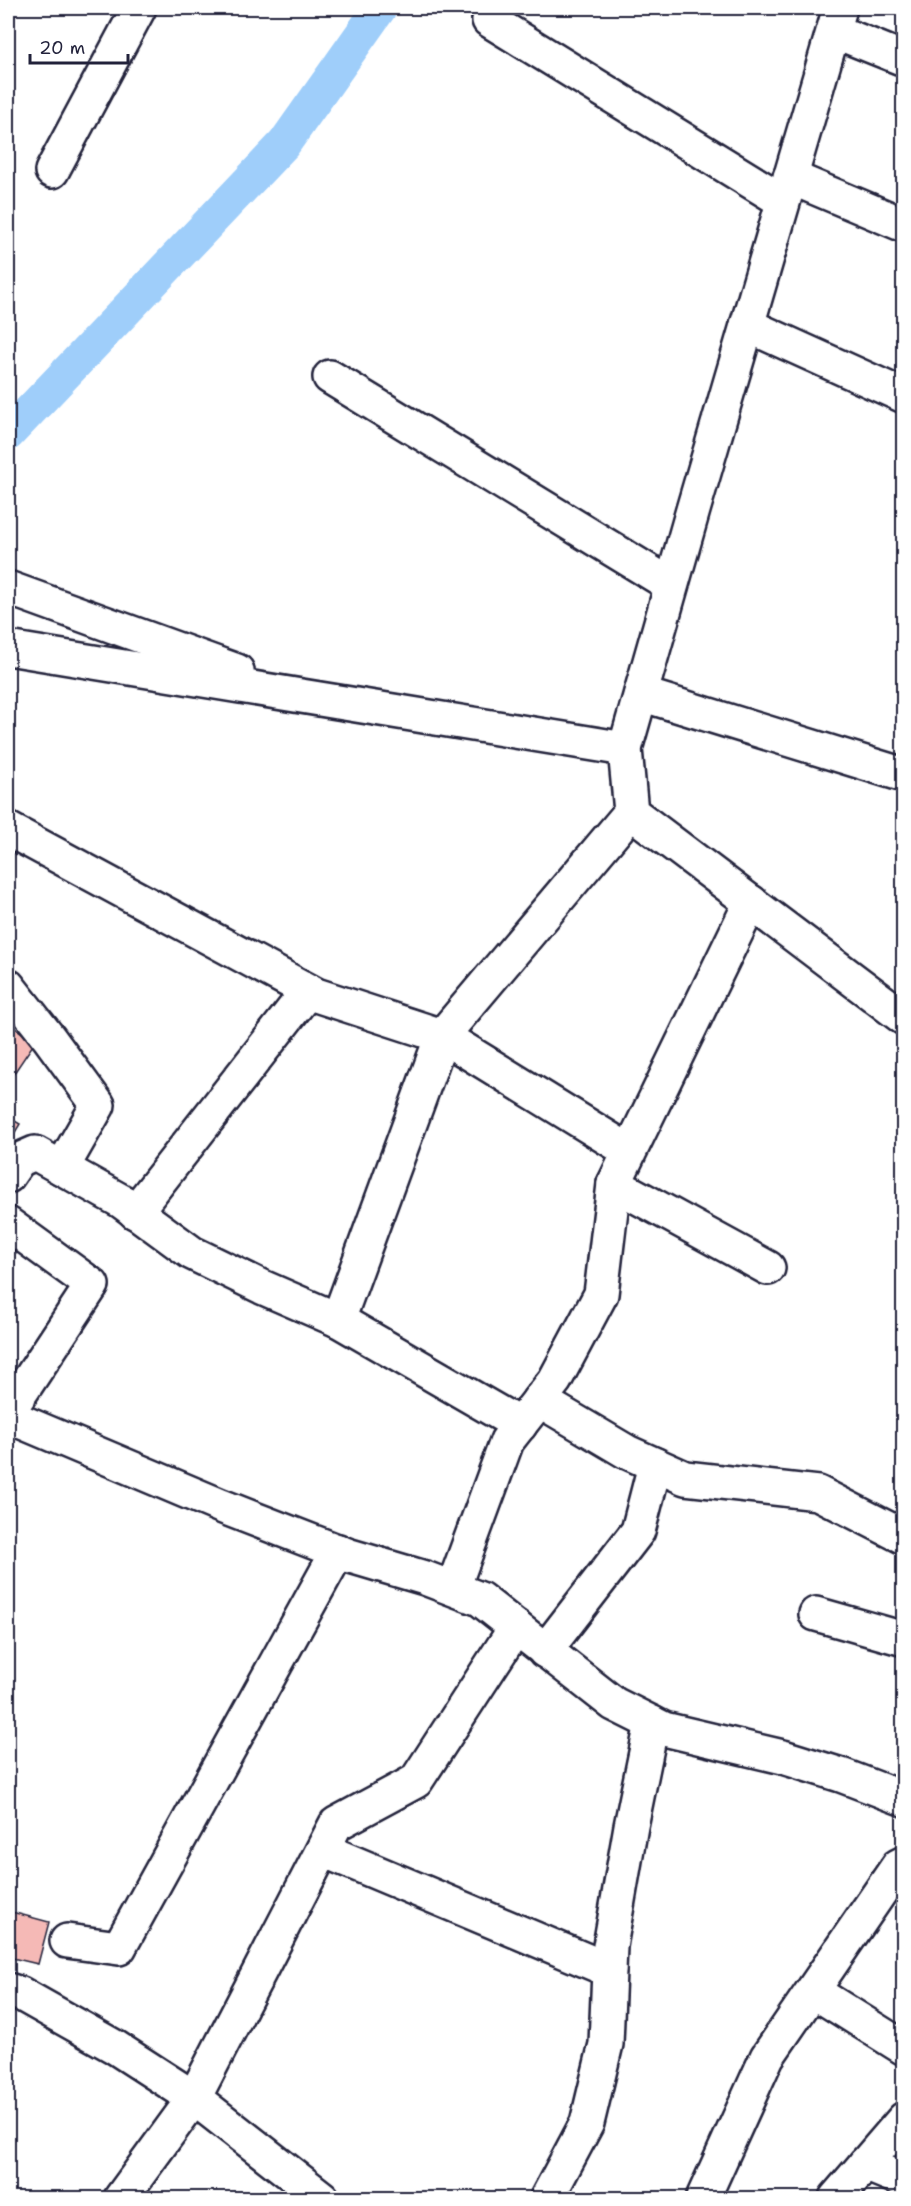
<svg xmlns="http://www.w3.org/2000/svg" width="911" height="2206" viewBox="0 0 911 2206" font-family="'Shantell Sans',sans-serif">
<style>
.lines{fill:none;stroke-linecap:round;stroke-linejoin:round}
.canal{stroke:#9fcefa;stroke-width:34}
.building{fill:#f5b9b6;stroke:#22223b;stroke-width:1.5}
.minor-casing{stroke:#22223b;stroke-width:38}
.secondary-casing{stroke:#22223b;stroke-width:38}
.minor{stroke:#fff;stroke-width:33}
.secondary{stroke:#fff;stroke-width:33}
</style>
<rect width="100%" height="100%" fill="#fff"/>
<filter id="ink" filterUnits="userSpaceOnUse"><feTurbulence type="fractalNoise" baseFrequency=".0167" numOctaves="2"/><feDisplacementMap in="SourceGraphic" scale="12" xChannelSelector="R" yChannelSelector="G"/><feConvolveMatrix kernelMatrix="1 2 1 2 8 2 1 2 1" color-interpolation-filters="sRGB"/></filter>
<g filter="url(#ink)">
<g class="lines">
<path class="canal" d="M8 434 284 144 380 8"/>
</g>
<g class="building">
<path d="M12 1026 35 1042 8 1082V1033Z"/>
<path d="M8 1117 20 1124 8 1144Z"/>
<path d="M8 1911 49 1922 38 1964 8 1957Z"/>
</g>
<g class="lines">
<g class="minor-casing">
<g id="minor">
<path d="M489 20 783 201"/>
<path d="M834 31 904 59"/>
<path d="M52 171 139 8"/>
<path d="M790 177 904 225"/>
<path d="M747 325 904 396"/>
<path d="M330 377 671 585"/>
<path d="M8 588 237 671"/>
<path d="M8 648 625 749"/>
<path d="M641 694 904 775"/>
<path d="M8 829 316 995 442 1036 629 1151"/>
<path d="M8 986 49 1038 98 1105 62 1168"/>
<path d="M8 1176 19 1160 35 1153 121 1201 192 1253 262 1287 338 1320 520 1425"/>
<path d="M614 1184 768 1268"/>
<path d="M135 1212 308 991"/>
<path d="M8 1224 92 1285 8 1412"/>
<path d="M338 1320 442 1036 631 812"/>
<path d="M539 1400 627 1452 685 1478 818 1493 904 1537"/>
<path d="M8 1416 221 1506 347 1555 425 1578 480 1599 614 1704 664 1729 783 1757 841 1775 904 1799"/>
<path d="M453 1588 507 1441 555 1380 601 1294 614 1184 751 902"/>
<path d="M816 1614 904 1639"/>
<path d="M545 1651 638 1531 655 1465"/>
<path d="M323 1850 609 1970"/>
<path d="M67 1941 119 1948 338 1551"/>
<path d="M8 1990 21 1994 115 2047 194 2098 322 2198"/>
<path d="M813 1991 904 2048"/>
<path d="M865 2164 904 2180"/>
<path d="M121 2198 194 2098 336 1824 416 1781 516 1627"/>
<path d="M547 2198 587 2123 606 2044 610 1946 631 1826 652 1723"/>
<path d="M836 2198 904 2119"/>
</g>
</g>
<g class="secondary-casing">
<g id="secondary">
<path d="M840 8 693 510 625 749 631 812 904 1018"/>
<path d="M703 2198 767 2057 898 1866 904 1863"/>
</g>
</g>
<use href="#minor" class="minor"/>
<use href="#secondary" class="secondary"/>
</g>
</g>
<rect width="911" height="2206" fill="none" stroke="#fff" stroke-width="30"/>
<rect x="15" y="15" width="881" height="2176" fill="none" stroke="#22223b" stroke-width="2" filter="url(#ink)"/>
<path d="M30 54v9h98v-9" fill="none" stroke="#22223b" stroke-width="3"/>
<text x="39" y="54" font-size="18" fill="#22223b" stroke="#ffffff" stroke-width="4.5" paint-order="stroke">20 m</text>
</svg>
